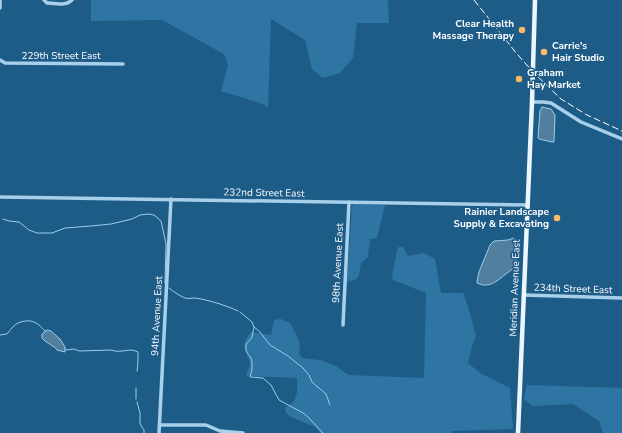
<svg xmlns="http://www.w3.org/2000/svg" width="622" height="433" viewBox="0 0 622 433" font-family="'Nunito Sans',sans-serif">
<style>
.green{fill:#2e75a4}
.water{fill:#527f9d;stroke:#9bcded}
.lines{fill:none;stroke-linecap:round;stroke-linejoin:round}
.stream{stroke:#9bcded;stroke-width:1}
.minor{stroke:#a8d0eb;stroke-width:3.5}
.major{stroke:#ecf6fe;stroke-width:4.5}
.rail{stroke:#fff;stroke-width:1;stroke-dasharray:7 3;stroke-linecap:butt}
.poi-dot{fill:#fab967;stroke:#1e5c88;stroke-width:1.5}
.labels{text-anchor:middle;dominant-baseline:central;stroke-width:3;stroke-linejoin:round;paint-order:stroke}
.poi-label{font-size:10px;font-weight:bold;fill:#fff;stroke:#1e5c88;text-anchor:end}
.street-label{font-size:10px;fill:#fff;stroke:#1e5c88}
</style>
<rect width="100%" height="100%" fill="#1e5c88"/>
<g class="green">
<path d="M91 0H388L389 23H357L353 58 340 73 322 78 312 69 305 40 271 19 268 108 263 104 221 91 228 65 224 54 162 20 91 21Z"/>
<path d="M354 204 385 205 377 238 370 239 368 257 361 263C359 275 361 279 348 282L347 281 352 206Z"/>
<path d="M398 247H403L408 256 424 253 435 259 441 293H463L469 310 476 336 472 346 468 363 480 373 510 388 513 429 452 431 451 433H320L315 427 289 416 286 413 285 408 294 401 297 393V378L247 376C246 371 250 369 250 364 250 361 248 357 247 355 242 345 245 340 251 332L271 335 274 320 281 319 290 323 296 334 300 344 299 354 302 358 320 360 336 366 348 375 424 378 426 293 393 280 392 275Z"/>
<path d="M527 385 622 388V433H603L599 421 573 404 533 406 524 399Z"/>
</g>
<g class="water">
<path d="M542 107 551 109 555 115 554 142H552L539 139 538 137 540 111Z"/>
<path d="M514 238 517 242 516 254 512 255V256L516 258 515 268C502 274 493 291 477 283V282L479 272 490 245 494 241 508 240Z"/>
<path d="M47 330 51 331 60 339 65 347V352L57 350C56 347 46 343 42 338V334Z"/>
</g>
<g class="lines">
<g class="stream">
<path d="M3 219 9 221 19 222 29 230 37 233H52L65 228 91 226 111 224 132 219 140 215 148 214 154 215 161 221 166 244 165 283"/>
<path d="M169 288C174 292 180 296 185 298 188 299 192 298 195 298 209 300 225 305 238 311"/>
<path d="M240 312 252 322 254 327 259 331 270 345 288 356 303 368 309 375 312 382 326 394 330 405"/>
<path d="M254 327C253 330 253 336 251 339 248 342 246 342 246 347 245 351 249 355 251 358 253 364 252 372 250 377L263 378 271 385 279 400 303 413 308 417 323 433"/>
<path d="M0 335 7 334C10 331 11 328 14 326 18 321 30 319 36 323 40 325 43 329 46 332"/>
<path d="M65 349 66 350 74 349 79 351 111 350C122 354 129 347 138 352 138 359 138 365 137 371"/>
<path d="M136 399V388"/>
<path d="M137 402 140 413V424L144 430V433"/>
</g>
<g class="minor">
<path d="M44 0 47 3H49C57 4 66 6 72 0"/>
<path d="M0 8V0"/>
<path d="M0 60 5 63 123 64"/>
<path d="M532 102H543L551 103 581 122 622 139"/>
<path d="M0 197 528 205"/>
<path d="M524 295 622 298"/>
<path d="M343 325 349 202"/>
<path d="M160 425H206L220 431 243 433"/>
<path d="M159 433 171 199"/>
</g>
<path class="major" d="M518 433 532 102 535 0"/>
<path class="rail" d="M474 0 517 54 533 72 561 99 587 115 622 131"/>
</g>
<g class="poi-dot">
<circle cx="522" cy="30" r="4"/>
<circle cx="544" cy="52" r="4"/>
<circle cx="519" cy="79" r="4"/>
<circle cx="557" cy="218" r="4"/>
</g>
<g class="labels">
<g class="poi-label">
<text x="514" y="24">Clear Health<tspan x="514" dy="12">Massage Therapy</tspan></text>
<text x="552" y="46" text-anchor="start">Carrie's<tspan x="552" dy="12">Hair Studio</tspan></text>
<text x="527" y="73" text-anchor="start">Graham<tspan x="527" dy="12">Hay Market</tspan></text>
<text x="549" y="212">Rainier Landscape<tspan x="549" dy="12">Supply &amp; Excavating</tspan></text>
</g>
<g class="street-label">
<text x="61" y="56">229th Street East</text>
<text transform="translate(264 193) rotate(1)">232nd Street East</text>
<text transform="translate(338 263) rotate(-87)">98th Avenue East</text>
<text transform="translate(515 288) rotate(-88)">Meridian Avenue East</text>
<text transform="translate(573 289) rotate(2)">234th Street East</text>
<text transform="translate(157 316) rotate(-87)">94th Avenue East</text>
</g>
</g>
</svg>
